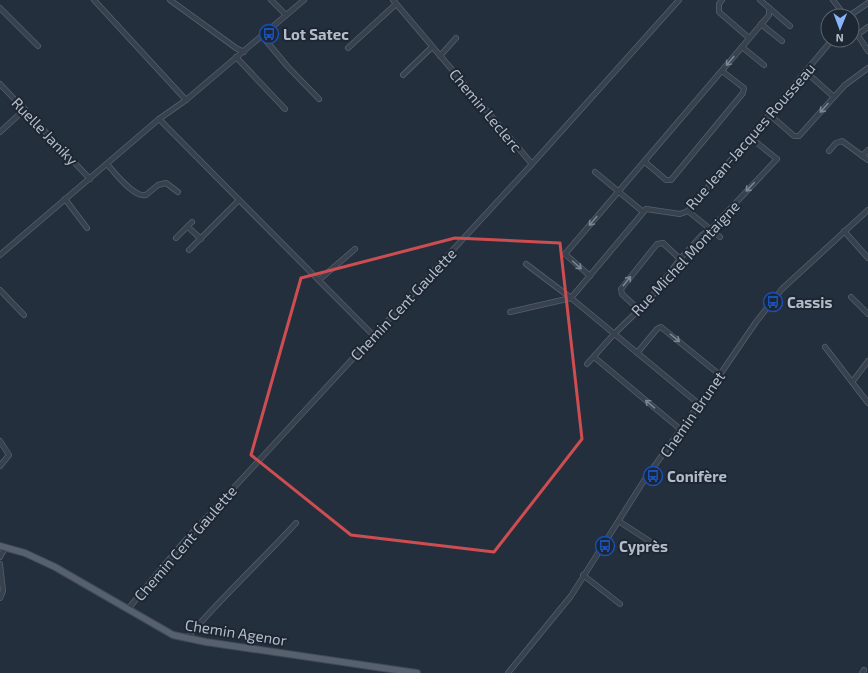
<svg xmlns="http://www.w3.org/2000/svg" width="868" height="673" viewBox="0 0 868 673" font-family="'Exo 2',sans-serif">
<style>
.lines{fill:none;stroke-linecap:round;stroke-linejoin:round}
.minor-casing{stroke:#565f6c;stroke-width:6}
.major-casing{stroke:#414a57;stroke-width:8}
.minor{stroke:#38414e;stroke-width:4.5}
.major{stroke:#56606e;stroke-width:6}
.oneway{stroke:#7c8592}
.marked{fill:none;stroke:#ce4d50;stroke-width:3;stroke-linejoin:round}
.labels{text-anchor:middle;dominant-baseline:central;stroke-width:4;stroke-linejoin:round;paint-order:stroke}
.poi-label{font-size:15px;font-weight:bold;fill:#b4bcc9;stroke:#1d2633;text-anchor:start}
.street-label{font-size:15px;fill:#b4bcc9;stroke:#1d2633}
</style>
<rect width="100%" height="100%" fill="#242f3e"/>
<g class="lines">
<g class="minor-casing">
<g id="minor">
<path d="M94 0 186 100"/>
<path d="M170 0 236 48 244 52"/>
<path d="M271 0 286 15"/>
<path d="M393 0 532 164"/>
<path d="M722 0 719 4V12L749 38"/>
<path d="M760 0 790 26"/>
<path d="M833 0 845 16"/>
<path d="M0 8 38 46"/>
<path d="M849 16 868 3"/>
<path d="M761 24 782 41"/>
<path d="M852 26 868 51"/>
<path d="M857 35 868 27"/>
<path d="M262 36 288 67 319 99"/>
<path d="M742 47 764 65"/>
<path d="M348 48 396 4"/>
<path d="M440 56 456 38"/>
<path d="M236 57 285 109"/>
<path d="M403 75 432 47"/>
<path d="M0 84 90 179"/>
<path d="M834 97 845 85 868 68"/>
<path d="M770 115 794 136H799L834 97 806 72"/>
<path d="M159 119 373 335"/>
<path d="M0 132 25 109"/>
<path d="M829 151 836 143 842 141 868 160"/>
<path d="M862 156 868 150"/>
<path d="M645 162 666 180H671L743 93 744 88 722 71"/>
<path d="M107 164C115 173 134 198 146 195L158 185 166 183 178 192"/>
<path d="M595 172 642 211"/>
<path d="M65 199 87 228"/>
<path d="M688 211 720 237"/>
<path d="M188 227 201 239"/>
<path d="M844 231 868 258"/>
<path d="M176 238 192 222"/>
<path d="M189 250 239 200"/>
<path d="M0 255 159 119 186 100 304 0"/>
<path d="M526 264 571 298 699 404"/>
<path d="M590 276 565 254 742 47 769 15V8"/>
<path d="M319 280 355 249"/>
<path d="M0 290 24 315"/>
<path d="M851 297 868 314"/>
<path d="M639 310 622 294 621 289 657 244 663 243 680 259"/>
<path d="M510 312 571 298 646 209 680 214 688 211 832 40"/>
<path d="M825 347 868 403"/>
<path d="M637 353 657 329 661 327 720 375"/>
<path d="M594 357 680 429"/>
<path d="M587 364 614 334 650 299 680 259 702 235 711 229 777 159 751 138"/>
<path d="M853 381 868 361"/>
<path d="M0 441 9 455 0 466"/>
<path d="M620 522 663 550"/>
<path d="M0 557 5 548"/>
<path d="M0 564 3 591 0 598"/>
<path d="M583 575 620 604"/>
<path d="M128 609 182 544 532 164 679 0"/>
<path d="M186 639C221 598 260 562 296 523"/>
<path d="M508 673 571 596 645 479 708 392 756 322 782 289 868 210"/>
<path d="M862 673 864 670"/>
</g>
</g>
<g class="major-casing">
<path id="major" d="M0 546 25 553 55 567 173 635 206 642 417 673"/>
</g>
<use href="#minor" class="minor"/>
<use href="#major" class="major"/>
</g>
<defs><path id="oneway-shaft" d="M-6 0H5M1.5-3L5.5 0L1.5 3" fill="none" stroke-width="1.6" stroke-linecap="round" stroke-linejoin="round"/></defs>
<g class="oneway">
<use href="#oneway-shaft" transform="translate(730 61) rotate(130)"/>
<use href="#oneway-shaft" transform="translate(824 108) rotate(132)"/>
<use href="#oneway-shaft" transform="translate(750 187) rotate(134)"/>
<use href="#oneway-shaft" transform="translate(593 221) rotate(130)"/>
<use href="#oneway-shaft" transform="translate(577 265) rotate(42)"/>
<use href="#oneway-shaft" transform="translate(627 281) rotate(-51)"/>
<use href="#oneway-shaft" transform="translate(675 338) rotate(39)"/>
<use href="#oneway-shaft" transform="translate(650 404) rotate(-140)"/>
</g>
<path class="marked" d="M455 238 560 243 582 439 494 552 351 535 251 455 301 278Z"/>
<defs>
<g id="bus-ring" transform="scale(1)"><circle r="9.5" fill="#1d2633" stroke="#1a4fb4" stroke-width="1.5"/><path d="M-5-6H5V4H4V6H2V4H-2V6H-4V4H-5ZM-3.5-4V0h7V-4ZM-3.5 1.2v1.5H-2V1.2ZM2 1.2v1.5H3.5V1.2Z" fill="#1a4fb4"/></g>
</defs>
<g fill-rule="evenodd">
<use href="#bus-ring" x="269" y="34"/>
<use href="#bus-ring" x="773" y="302"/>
<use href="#bus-ring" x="653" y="476"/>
<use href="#bus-ring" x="605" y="546"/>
</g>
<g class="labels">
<g class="poi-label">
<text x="283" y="34">Lot Satec</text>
<text x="787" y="302">Cassis</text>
<text x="667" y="476">Conifère</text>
<text x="619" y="546">Cyprès</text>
</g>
<g class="street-label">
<text transform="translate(486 110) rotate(50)">Chemin Leclerc</text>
<text transform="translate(45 131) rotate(46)">Ruelle Janiky</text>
<text transform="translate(750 136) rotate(-49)">Rue Jean-Jacques Rousseau</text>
<text transform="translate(685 258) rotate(-47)">Rue Michel Montaigne</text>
<text transform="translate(403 304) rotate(-47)">Chemin Cent Gaulette</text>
<text transform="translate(692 414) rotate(-55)">Chemin Brunet</text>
<text transform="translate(185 543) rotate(-49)">Chemin Cent Gaulette</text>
<text transform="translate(236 632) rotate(9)">Chemin Agenor</text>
</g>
</g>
<g transform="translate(840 28) rotate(181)"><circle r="19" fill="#1d2633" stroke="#59626f"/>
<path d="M0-3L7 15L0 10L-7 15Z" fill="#8ab4f8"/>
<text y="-6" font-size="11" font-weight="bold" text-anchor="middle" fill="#b4bcc9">N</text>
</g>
</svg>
